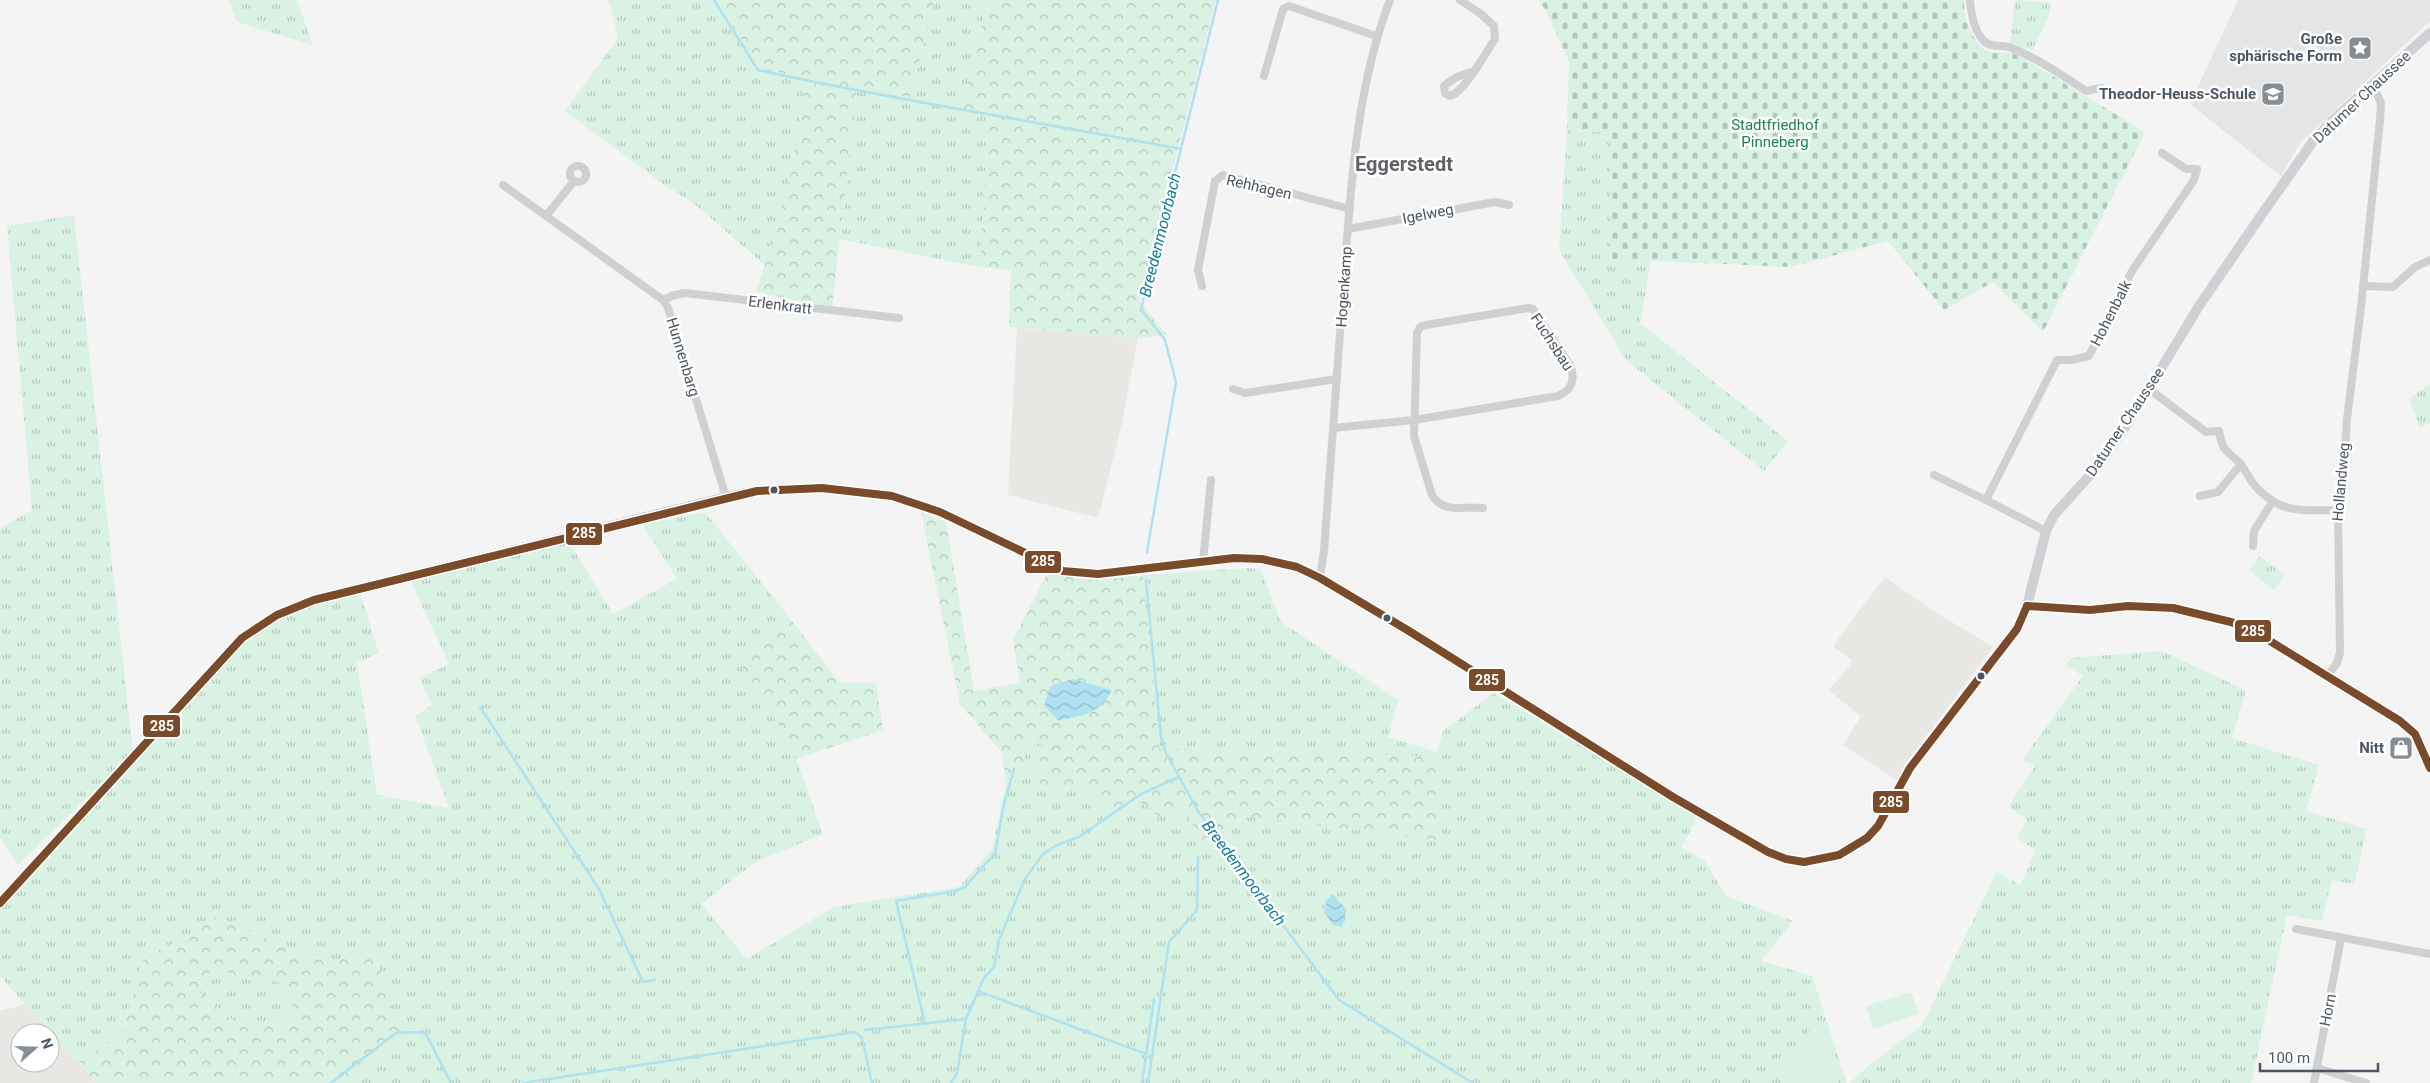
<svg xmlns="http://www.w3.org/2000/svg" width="2430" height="1083" viewBox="0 0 2430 1083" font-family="Roboto,sans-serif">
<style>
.commercial{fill:#e8e7e3;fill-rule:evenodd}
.education{fill:#e6e5e6}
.grass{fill:url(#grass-tufts)}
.forest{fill:url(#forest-crowns);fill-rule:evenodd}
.cemetery{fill:url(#cemetery-stones)}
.pitch{fill:#d9f2e3}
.water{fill:url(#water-waves)}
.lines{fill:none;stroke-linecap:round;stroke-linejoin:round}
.stream{stroke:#aee2f0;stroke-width:2.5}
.street{stroke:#ced0d2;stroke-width:8}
.secondary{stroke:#ced0d4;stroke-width:10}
.bus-1-casing{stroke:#fff;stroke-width:11}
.bus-1{stroke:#7a4b2a;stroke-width:8}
.bus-dot{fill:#4a5661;stroke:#fff;stroke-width:2}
.labels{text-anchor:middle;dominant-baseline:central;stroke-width:5;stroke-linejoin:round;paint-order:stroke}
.poi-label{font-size:15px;font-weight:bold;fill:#4a5661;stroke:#fff;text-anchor:end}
.street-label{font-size:15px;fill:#4a5661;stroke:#fff}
.park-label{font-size:15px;fill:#17864f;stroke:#fff}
.water-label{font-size:16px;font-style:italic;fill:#0c7c9b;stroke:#fff}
.district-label{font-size:20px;font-weight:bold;fill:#5f6368;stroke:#fff}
.line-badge{stroke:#fff;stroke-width:2}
.badge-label{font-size:14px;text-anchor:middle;font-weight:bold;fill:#fff}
</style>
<defs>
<pattern id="grass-tufts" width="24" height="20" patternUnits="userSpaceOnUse" patternTransform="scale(1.25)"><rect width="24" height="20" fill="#d9f2e3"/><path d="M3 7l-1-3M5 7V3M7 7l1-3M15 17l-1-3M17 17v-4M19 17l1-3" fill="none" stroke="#b2c7bb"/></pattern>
<pattern id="forest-crowns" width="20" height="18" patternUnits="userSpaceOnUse" patternTransform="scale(1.25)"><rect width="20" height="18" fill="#d9f2e3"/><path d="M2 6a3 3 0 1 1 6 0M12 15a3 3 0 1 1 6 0" fill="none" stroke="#b2c7bb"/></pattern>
<pattern id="cemetery-stones" width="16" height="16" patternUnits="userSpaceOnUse" patternTransform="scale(1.25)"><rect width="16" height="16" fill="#d9f2e3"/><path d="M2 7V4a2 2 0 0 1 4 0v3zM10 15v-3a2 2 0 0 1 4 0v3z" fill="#b2c7bb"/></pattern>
<pattern id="water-waves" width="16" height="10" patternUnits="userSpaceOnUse" patternTransform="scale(1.25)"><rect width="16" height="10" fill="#aee2f0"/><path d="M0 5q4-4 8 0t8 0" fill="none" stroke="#90bac6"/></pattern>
</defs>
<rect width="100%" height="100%" fill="#f4f4f4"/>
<g class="commercial">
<path d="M1017 328 1138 338 1121 427 1098 518 1008 495Z"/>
<path d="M1885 577 1929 608 1993 647 1904 765 1897 780 1843 745 1861 716 1829 691 1853 661 1833 646Z"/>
<path d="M26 1004 69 1053 97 1083H0V1011ZM20 1033H50V1063H20Z"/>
</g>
<path class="education" d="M2238 0H2430V21L2300 143 2281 176 2190 104Z"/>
<g class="grass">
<path d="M229 0H297L313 45 237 22Z"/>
<path d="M607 0H716L758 66 807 80 786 201 765 265 693 203 663 184 565 111 618 38 610 5Z"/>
<path d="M935 0H989L961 107 989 112 980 267 840 239 857 89 910 97Z"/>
<path d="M2015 0 2050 3 2049 16 2032 51 2010 43Z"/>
<path d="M1567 129 1611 133V259L1651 261 1640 323 1788 441 1764 471 1626 360 1559 250Z"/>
<path d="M74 215 133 753 18 865 0 837V528L32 510 7 226Z"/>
<path d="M2430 384V423L2420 428 2409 399Z"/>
<path d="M705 512 789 617 736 657 776 720 796 759 823 834 756 862 701 904 747 959 834 907 959 887 992 849 1006 784 1016 782 1030 741 1045 746 1030 791 1085 787 1110 815 1143 803 1184 806 1204 849 1247 816 1436 840 1439 757 1158 748 1143 575 1247 568 1261 569 1281 622 1398 700 1388 737 1437 752 1443 731 1494 693 1698 817 1681 847 1705 861 1726 896 1793 921 1761 961 1812 976 1847 1083H343L373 949 329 963 210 915 197 933 144 957 121 1035 78 1063 0 976V907L244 639 279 618 316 602 360 593 379 653 357 663 377 795 449 808 415 715 432 706 420 678 449 664 411 582 569 542 613 614 677 579 642 524Z"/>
<path d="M2260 556 2285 575 2274 590 2249 570Z"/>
<path d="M2161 651 2246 690 2232 738 2319 765 2306 811 2367 829 2354 884 2332 880 2322 921 2287 915 2251 1083H1850L1868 1066 1922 1025 1997 872 2020 885 2036 850 2017 838 2028 820 2008 807 2035 766 2022 760 2083 676 2065 665 2071 658Z"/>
<path d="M216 970 249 978 279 982 293 1004 286 1019 247 1028 225 1015 200 992 203 976Z"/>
</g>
<g class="forest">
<path d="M716 0H935L910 97 857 90 832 307 756 292 786 201 807 80 758 66Z"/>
<path d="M989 0H1216L1139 301 1167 335 1138 338 1009 327 1011 270 980 267 989 112 961 108Z"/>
<path d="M921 512 946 522 974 691 1020 683 1013 640 1049 570C1080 585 1111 579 1143 575L1159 748 1439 757 1436 840 1247 816 1204 849 1184 806 1160 817 1142 803 1110 815 1085 787 1029 791 1045 746 1030 741 1016 782 1006 784 1002 753 960 704Z"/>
<path d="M789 617 839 682 876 683 883 730 796 759 776 720 736 657Z"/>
<path d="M210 915 328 963 373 948 402 1039 343 1083H97L78 1063 121 1035 144 957 197 933ZM216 970 249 978 279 982 293 1004 286 1019 247 1028 225 1015 200 992 203 976Z"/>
</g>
<path class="cemetery" d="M1539 0H1964C1963 16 1973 47 1990 52 2000 54 2006 51 2018 55L2145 132 2043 332 1993 282 1944 310 1888 241 1790 267 1611 259V133L1567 129 1569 62 1547 13Z"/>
<g class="pitch">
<path d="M1911 992 1919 1014 1873 1029 1866 1006Z"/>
<path d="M1815 1024H1821L1826 1028 1842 1076 1838 1083H1796L1783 1064Z"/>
</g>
<g class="water">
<path d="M1073 679 1112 690C1099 714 1084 716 1058 720L1044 706 1050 686Z"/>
<path d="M1333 895 1347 910 1342 927 1333 925 1324 912 1326 900Z"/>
</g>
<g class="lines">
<g class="stream">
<path d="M714 0 758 70C898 101 1040 122 1181 149"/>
<path d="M1147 552 1176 382 1165 340 1141 309 1218 0"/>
<path d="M1146 581 1161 737 1166 753 1198 811 1339 1000 1473 1083"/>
<path d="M480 707 599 889 643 982 655 980"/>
<path d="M978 991 1146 1054"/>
<path d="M925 1024 896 901 955 891 965 887 995 853 1004 804 1014 769"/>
<path d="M865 1030 966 1019 984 978 994 967 999 940 1025 879 1042 855 1055 846 1079 837 1141 794 1179 777"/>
<path d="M331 1083 396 1033 420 1032 426 1034 451 1083"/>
<path d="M523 1083 855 1032 862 1038 872 1083"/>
<path d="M951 1083 957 1073 966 1019"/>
<path d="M1142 1083 1154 999"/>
<path d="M1148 1083 1169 942 1197 910 1198 857"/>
</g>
<g class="street">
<path d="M1460 0 1481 14 1494 26 1495 39C1486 52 1464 93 1450 96L1445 93 1444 86C1452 79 1462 74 1472 72"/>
<path d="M1970 0C1971 13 1974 30 1983 40 1991 49 2002 44 2012 48 2038 59 2062 75 2086 91L2101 88"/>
<path d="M1264 76 1283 9 1289 6 1376 36"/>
<circle cx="578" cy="174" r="8"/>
<path d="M503 185 663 300 668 308 726 497"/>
<path d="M546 216 574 181"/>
<path d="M1348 229 1495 202 1509 205"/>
<path d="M1202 286 1198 270 1215 181 1223 175 1350 209"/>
<path d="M2363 286 2393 287 2415 267 2430 260"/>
<path d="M663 300 674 295 685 293 899 318"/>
<path d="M1233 389 1245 393 1337 379"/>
<path d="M2149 389 2206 432 2219 431C2223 455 2228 449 2241 465 2247 472 2250 481 2256 487 2282 515 2303 510 2338 510"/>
<path d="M1333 428 1414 420 1558 396C1572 390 1576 379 1570 365L1533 309 1528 308 1426 325 1420 327 1417 333 1414 436 1432 495C1443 514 1464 506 1483 508"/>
<path d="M1934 475 1986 500"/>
<path d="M2200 496 2218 492 2241 464"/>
<path d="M2046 531 1986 500 2057 360H2071L2089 356 2132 271 2194 180 2197 169H2186L2162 153"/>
<path d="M2253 546 2254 531 2272 502"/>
<path d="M1203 561 1211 480"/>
<path d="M1320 578 1324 551C1331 460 1337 370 1344 279 1351 186 1356 88 1390 0"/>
<path d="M2027 606 2090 610 2128 606 2173 608 2231 622 2257 633 2400 721 2415 734 2430 768"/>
<path d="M2327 676 2337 663 2340 653 2338 510 2343 481 2347 419 2361 307 2380 120 2381 103 2373 85"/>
<path d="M2296 929 2430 954"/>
<path d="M2317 1068 2366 1083"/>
<path d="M2314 1083 2341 938"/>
</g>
<path class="secondary" d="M0 903 242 638 277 615 314 600 365 587 726 497 757 491 822 488 892 496 940 512 1063 571 1098 574 1234 558 1262 559 1297 567 1320 578 1409 631 1673 797 1768 852 1786 859 1804 862 1839 855 1867 838 1878 826 1910 768 2017 629 2027 606 2046 531 2054 515 2100 464 2133 415 2199 306 2260 217 2314 140 2332 121 2430 33"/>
<g class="bus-1-casing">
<g id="bus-1">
<path d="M2027 606 2090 610 2128 606 2173 608 2231 622 2257 633 2400 721 2415 734 2430 768"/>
<path d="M0 903 242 638 277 615 314 600 757 491 822 488 892 496 940 512 1063 571 1098 574 1234 558 1262 559 1297 567 1320 578 1409 631 1673 797 1768 852 1786 859 1804 862 1839 855 1867 838 1878 826 1910 768 2017 629 2027 606"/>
</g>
</g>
<use href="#bus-1" class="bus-1"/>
</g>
<defs>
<g id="sight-square" transform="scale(1.25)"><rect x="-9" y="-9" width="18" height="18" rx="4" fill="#868d94" stroke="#fff"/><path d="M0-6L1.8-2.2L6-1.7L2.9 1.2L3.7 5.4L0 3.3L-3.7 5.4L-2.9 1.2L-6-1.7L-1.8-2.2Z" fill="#fff"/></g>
<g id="school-square" transform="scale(1.25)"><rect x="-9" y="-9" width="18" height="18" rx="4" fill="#868d94" stroke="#fff"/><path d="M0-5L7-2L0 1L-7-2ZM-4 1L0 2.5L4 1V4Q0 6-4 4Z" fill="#fff"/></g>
<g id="shop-square" transform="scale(1.25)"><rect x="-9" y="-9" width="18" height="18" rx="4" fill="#868d94" stroke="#fff"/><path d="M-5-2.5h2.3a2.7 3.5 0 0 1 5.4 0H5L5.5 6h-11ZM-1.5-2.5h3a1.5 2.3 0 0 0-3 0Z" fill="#fff"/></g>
</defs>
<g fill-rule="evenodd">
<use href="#sight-square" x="2360" y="48"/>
<use href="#school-square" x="2273" y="94"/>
<use href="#shop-square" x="2401" y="748"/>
</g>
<g class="bus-dot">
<circle cx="774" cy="490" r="4.5"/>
<circle cx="1387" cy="618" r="4.5"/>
<circle cx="1981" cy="676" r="4.5"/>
</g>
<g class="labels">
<g class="poi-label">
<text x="2342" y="39">Große<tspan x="2342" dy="17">sphärische Form</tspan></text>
<text x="2256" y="94">Theodor-Heuss-Schule</text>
<text x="2384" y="748">Nitt</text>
</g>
<g class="street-label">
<text transform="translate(2362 97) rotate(-43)">Datumer Chaussee</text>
<text transform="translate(1259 187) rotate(13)">Rehhagen</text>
<text transform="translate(1428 214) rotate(-11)">Igelweg</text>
<text transform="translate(1344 287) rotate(-86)">Hogenkamp</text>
<text transform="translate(780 305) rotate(7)">Erlenkratt</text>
<text transform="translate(2111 313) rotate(-63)">Hohenbalk</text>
<text transform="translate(1552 342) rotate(57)">Fuchsbau</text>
<text transform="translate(683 357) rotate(73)">Hunnenbarg</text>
<text transform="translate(2125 422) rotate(-56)">Datumer Chaussee</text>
<text transform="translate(2341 482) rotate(-85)">Hollandweg</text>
<text transform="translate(2328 1010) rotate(-79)">Horn</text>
</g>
<g class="park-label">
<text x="1775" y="125">Stadtfriedhof<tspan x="1775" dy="17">Pinneberg</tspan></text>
</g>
<g class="water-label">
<text transform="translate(1160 235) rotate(-76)">Breedenmoorbach</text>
<text transform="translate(1244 873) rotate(53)">Breedenmoorbach</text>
</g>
<g class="district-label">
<text x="1404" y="164">Eggerstedt</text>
</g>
</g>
<g class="line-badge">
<rect x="565" y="522" width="38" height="24" rx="5" fill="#7a4b2a"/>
<rect x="1024" y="550" width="38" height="24" rx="5" fill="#7a4b2a"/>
<rect x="2234" y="619" width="38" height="24" rx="5" fill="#7a4b2a"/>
<rect x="1468" y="668" width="38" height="24" rx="5" fill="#7a4b2a"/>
<rect x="142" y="714" width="39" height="24" rx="5" fill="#7a4b2a"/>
<rect x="1872" y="790" width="38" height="24" rx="5" fill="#7a4b2a"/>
</g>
<g class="badge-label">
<text x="584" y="538">285</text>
<text x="1043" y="566">285</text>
<text x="2253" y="636">285</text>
<text x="1487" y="685">285</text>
<text x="162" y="731">285</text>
<text x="1891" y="807">285</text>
</g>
<g transform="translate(35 1048) rotate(70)"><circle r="24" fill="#ffffff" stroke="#b7bbc0"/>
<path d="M0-4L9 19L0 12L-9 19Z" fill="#868d94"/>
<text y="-8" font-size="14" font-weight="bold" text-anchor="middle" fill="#4a5661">N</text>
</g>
<path d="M2260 1063v8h118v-8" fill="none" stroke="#4a5661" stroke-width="2.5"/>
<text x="2268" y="1063" font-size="15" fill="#4a5661" stroke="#ffffff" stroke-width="4" paint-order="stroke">100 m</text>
</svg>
